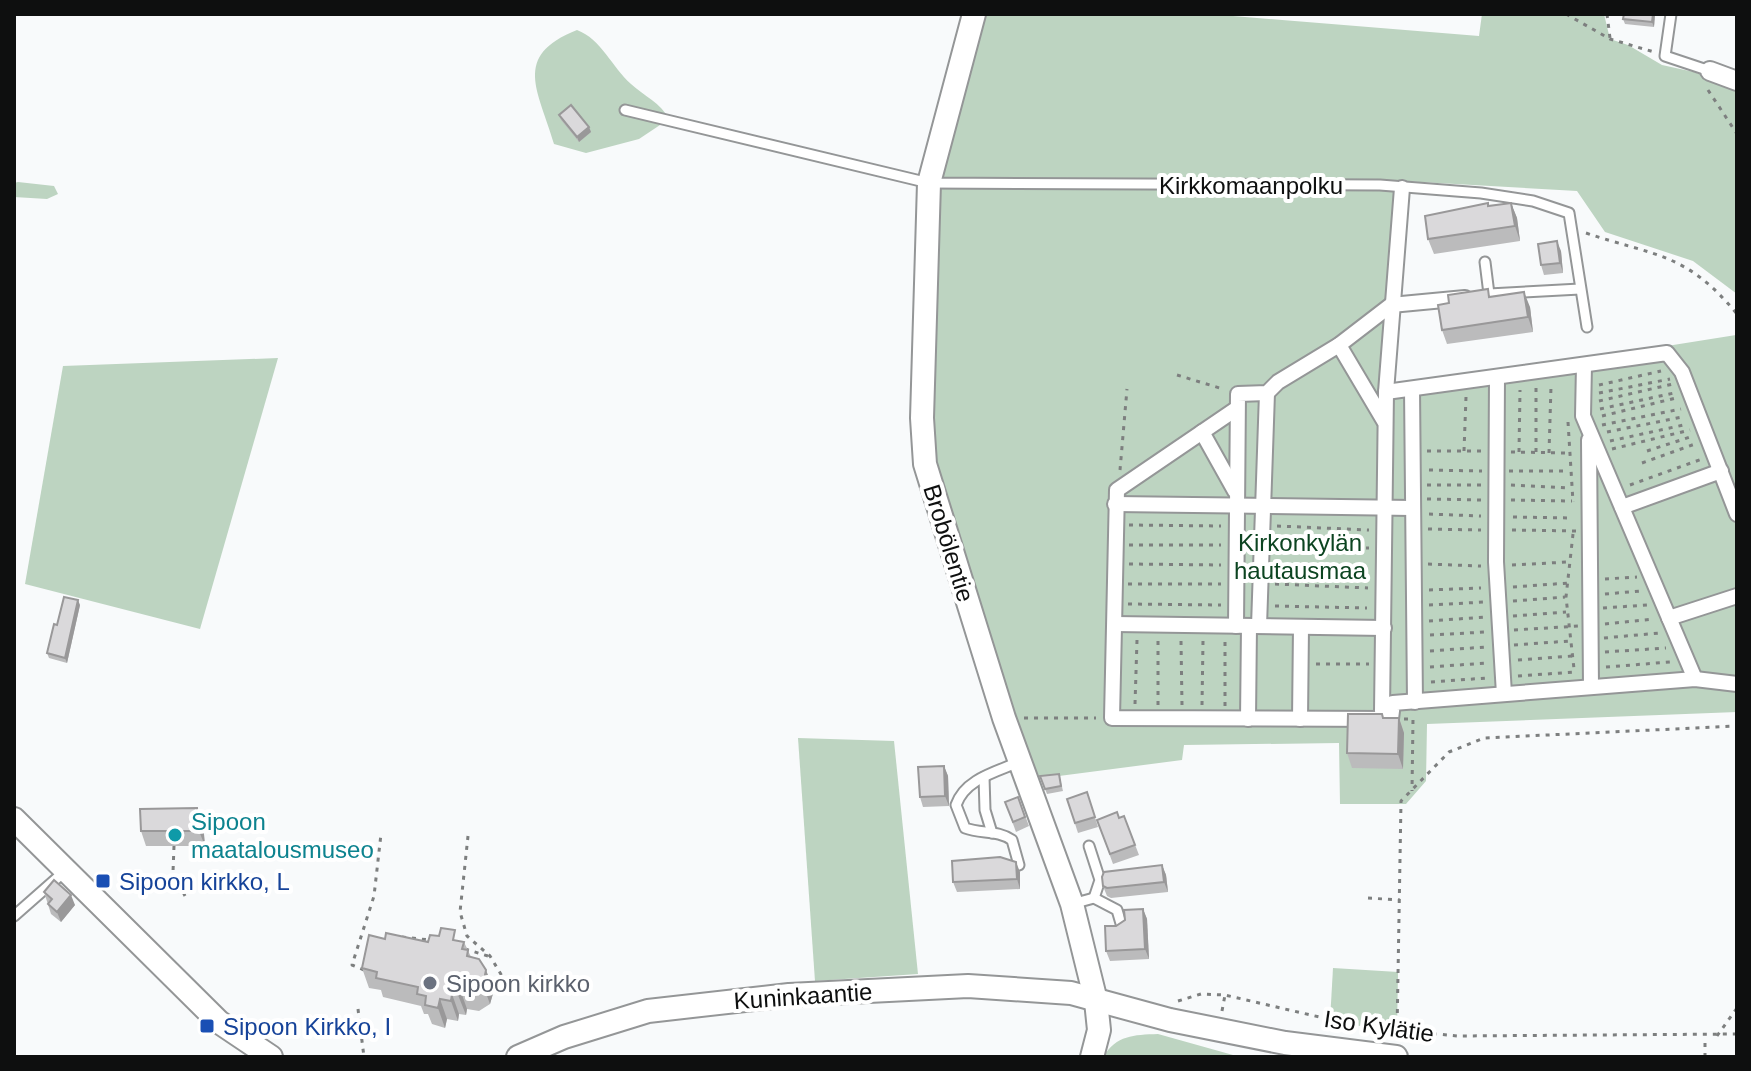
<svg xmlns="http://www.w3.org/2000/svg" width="1751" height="1071" viewBox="0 0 1751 1071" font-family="Arial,sans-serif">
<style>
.green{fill:#bdd4c1}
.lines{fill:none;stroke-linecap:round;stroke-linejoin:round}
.service-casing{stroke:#949697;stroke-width:13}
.pedestrian-casing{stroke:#949697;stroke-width:18}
.minor-casing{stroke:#949697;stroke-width:22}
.tertiary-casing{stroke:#949697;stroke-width:26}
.path{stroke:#7d7f7f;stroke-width:3;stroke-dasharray:4 6;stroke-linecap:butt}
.service{stroke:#fff;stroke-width:9}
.pedestrian{stroke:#fff;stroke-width:14}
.minor{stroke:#fff;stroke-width:18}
.tertiary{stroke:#fff;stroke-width:22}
.wall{fill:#bbbbbc}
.shaded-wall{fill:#999899}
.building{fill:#dad9db;stroke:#999899;stroke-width:2}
.culture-dot{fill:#0f9aa8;stroke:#fff;stroke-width:3}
.transit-dot{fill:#1a4fb4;stroke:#fff;stroke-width:3}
.worship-dot{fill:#6b7280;stroke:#fff;stroke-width:3}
.labels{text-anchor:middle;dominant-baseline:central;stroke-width:8;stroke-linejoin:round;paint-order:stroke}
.street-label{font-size:24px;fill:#0e0f0f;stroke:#fff}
.park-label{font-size:24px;fill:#0c4421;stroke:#fff}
.culture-label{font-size:24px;fill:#0d838f;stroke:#fff;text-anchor:start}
.transit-label{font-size:24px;fill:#164399;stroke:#fff;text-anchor:start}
.worship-label{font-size:24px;fill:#5b616d;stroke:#fff;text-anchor:start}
</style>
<rect width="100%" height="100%" fill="#f8fafb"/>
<g class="green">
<path d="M974 14H1209L1479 36 1482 14H1604L1610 39 1628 45 1662 65 1694 72 1737 89V294L1693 261 1605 232 1577 191 1402 181 1078 183 1402 188 1391 390 1736 335 1737 712 1427 724 1426 781 1406 804H1340L1339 743 1184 745 1182 760 1036 779 925 464 940 132Z"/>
<path d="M577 30C601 39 612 67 631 84 644 96 661 103 669 119L639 139 586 153 554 144C539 91 511 56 577 30Z"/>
<path d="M18 182 54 186 58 194 47 199 14 197V183Z"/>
<path d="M278 358 200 629 25 584 63 366Z"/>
<path d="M798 738 894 741 918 974 815 981Z"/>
<path d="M1333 968 1398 972 1397 1032 1330 1021Z"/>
<path d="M1158 1034 1233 1055 1295 1057H1103C1117 1035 1133 1035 1158 1034Z"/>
</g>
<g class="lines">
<g class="service-casing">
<g id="service">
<path d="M1671 14 1665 56 1710 71"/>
<path d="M625 110 929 183 1380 185 1481 193 1533 201 1569 213 1587 327"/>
<path d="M1485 262 1489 294 1580 289"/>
<path d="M984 777 985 810 992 833"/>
<path d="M1089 846 1100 880 1094 898"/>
<path d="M1019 865 1012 840C998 830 981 834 965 828L956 805C965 779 996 772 1019 762"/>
<path d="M1072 904 1094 898 1117 910 1122 927"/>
<path d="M14 916 64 872"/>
</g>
</g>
<g class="pedestrian-casing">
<g id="pedestrian">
<path d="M1339 345 1384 421"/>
<path d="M1584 365 1583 416 1695 679"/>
<path d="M1497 377 1496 562 1504 694"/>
<path d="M1412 389 1415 702"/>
<path d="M1386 392 1667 353 1682 372 1737 514"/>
<path d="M1236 409 1117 490 1112 718 1391 719 1393 703 1695 679 1737 684"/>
<path d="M1202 432 1235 491"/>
<path d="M1589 440 1591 687"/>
<path d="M1115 504 1412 508"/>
<path d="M1622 507 1721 471"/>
<path d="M1669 618 1737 596"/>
<path d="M1115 624 1384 628"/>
<path d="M1236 626 1238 394 1267 393 1278 382 1339 345 1391 305 1465 298"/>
<path d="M1259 626 1267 393"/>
<path d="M1248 719 1249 626"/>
<path d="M1300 719 1301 627"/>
<path d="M1391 719 1382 711 1386 392 1402 188"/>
</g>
</g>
<g class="minor-casing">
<path id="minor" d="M1710 71 1737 81"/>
</g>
<g class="tertiary-casing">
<g id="tertiary">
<path d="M974 14 929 183 922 418 925 464 1004 718 1072 904 1096 1001 1099 1030 1092 1057"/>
<path d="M14 819 219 1022 271 1057"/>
<path d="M518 1057 564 1037 648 1011 789 995 968 986 1071 993 1170 1020 1285 1043 1396 1057"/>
</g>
</g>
<g class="path">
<path d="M1566 14 1610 39 1654 52"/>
<path d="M1607 14 1610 38"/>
<path d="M1708 90 1737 134"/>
<path d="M1586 233C1654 256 1686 252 1737 314"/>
<path d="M1177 375 1223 389"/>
<path d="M1599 385 1661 371"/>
<path d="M1536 388V452"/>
<path d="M1599 393 1670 379"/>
<path d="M1599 401 1673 384"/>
<path d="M1600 409 1674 393"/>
<path d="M1602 416 1676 398"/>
<path d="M1568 422 1573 502"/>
<path d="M1602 425 1681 409"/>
<path d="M1607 432 1682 417"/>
<path d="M1610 441 1688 424"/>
<path d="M1612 449 1690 430"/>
<path d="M1427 451H1484"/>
<path d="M1464 451 1466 397"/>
<path d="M1647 451 1693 436"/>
<path d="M1511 452 1568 453"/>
<path d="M1519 452 1520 390"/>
<path d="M1549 453 1551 386"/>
<path d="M1642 463 1695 444"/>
<path d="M1120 470 1127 389"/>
<path d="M1429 470 1482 471"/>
<path d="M1509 471H1569"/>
<path d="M1427 485H1484"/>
<path d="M1511 485 1570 488"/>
<path d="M1630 485 1702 459"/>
<path d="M1427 499 1484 500"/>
<path d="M1511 500 1572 501"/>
<path d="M1429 514 1481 516"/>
<path d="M1513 517 1573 518"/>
<path d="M1129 525 1221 526"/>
<path d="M1277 526 1369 530"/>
<path d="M1428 529 1481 530"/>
<path d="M1512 530 1577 531"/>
<path d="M1573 534 1566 597 1574 669"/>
<path d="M1129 545H1221"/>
<path d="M1276 546 1369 548"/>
<path d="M1129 564 1221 565"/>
<path d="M1428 564 1481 566"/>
<path d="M1512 565 1568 562"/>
<path d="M1276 566 1368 568"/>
<path d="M1605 579 1637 577"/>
<path d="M1128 584H1221"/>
<path d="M1275 584 1368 588"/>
<path d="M1513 587 1569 583"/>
<path d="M1429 590 1481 588"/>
<path d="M1605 594 1641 591"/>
<path d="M1513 601 1565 597"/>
<path d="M1128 604 1221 605"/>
<path d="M1429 605 1485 602"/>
<path d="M1275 606 1367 608"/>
<path d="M1603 608 1647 605"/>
<path d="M1513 616 1566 612"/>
<path d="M1429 621 1486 617"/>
<path d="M1605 624 1654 619"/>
<path d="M1514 630 1578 626"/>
<path d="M1430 635 1486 632"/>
<path d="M1604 638 1660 633"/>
<path d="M1181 641 1182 705"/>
<path d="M1514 645 1570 641"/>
<path d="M1430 651 1486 647"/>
<path d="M1605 652 1666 648"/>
<path d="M1518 660 1573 656"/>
<path d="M1316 664H1369"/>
<path d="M1430 667 1487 663"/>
<path d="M1606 667 1670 662"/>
<path d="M1518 676 1575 672"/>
<path d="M1431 682 1487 678"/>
<path d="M1135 704 1137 640"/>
<path d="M1158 705V640"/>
<path d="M1202 705 1203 641"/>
<path d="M1225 706V641"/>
<path d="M1024 718H1096"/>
<path d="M1404 719H1413L1412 791"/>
<path d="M468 836 460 912 467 936 490 956 505 981"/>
<path d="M174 846 173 872 185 896"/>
<path d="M1368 898 1400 900"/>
<path d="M402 937 430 940"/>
<path d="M465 949 488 956"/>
<path d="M364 970 352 965 374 896 381 834"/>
<path d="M1178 1001 1201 994 1225 995 1362 1027 1458 1036 1737 1034"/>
<path d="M358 1009 364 1057"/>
<path d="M1222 1011 1225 995"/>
<path d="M1397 1033 1401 801 1449 752 1484 738 1737 726"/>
<path d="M1717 1036 1737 1008"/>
<path d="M1705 1057V1037"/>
</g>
<use href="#service" class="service"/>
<use href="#pedestrian" class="pedestrian"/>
<use href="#minor" class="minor"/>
<use href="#tertiary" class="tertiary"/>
</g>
<g class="wall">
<path d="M1624 14H1655L1654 27 1625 24 1623 19Z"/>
<path d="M559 115 589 127 591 132 579 142 561 120Z"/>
<path d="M1488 203 1489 206 1511 203 1517 218 1520 241 1434 254 1428 239Z"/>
<path d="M1561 251 1563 273 1544 275 1541 265Z"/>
<path d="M1491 297 1530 307 1533 332 1447 344 1442 330 1449 303Z"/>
<path d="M80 605 67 663 49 658 47 653 57 625Z"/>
<path d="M1383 718H1399L1404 733 1403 769 1352 768 1347 753Z"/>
<path d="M944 766 948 776 949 806 923 807 920 797Z"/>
<path d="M1059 774 1063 791 1047 794 1040 776Z"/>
<path d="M1087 792 1098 827 1078 833 1067 799Z"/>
<path d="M1018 797 1029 826 1016 832 1005 802Z"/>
<path d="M1124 816 1139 855 1113 864 1097 820 1119 818Z"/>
<path d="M203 823 205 846H146L141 831Z"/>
<path d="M1162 865 1166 875 1168 892 1111 898 1107 896 1103 886Z"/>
<path d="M1020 872V889L957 892 953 882Z"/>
<path d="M44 892 75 905 61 922 51 914Z"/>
<path d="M1143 909 1147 919 1149 959 1110 961 1106 951 1116 926Z"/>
<path d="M385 939 428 942H464L471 957 494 990 490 1004 479 1011 467 1009 466 1015 459 1014 458 1021 447 1019 445 1028 432 1024 428 1014H424L421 1006 383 997 381 990 369 988 362 968Z"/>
</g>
<g class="shaded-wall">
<path d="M1653 14H1655L1654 27 1652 22Z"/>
<path d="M589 127 591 132 579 142 577 137Z"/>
<path d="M1511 203 1517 218 1520 241 1515 226Z"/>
<path d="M1557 241 1561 251 1563 273 1560 263Z"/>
<path d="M1524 292 1530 307 1533 332 1528 317Z"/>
<path d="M78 600 80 605 67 663 65 658Z"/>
<path d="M1399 718 1404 733 1403 769 1398 754Z"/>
<path d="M944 766 948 776 949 806 945 796Z"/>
<path d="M197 808 203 823 205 846 199 831Z"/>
<path d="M1016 862 1020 872V889L1017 879Z"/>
<path d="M1162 865 1166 875 1168 892 1164 882Z"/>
<path d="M71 895 75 905 61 922 57 912Z"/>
<path d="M1143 909 1147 919 1149 959 1145 949Z"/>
<path d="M486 970 494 990 490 1004 483 985Z"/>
<path d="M460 989 467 1009 466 1015 458 995Z"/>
<path d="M452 994 459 1014 458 1021 451 1001Z"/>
<path d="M440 999 447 1019 445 1028 438 1008Z"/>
</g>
<g class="building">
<path d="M1624 14H1653L1652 22 1623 19Z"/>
<path d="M571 105 589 127 577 137 559 115Z"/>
<path d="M1488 203V206L1511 203 1515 226 1428 239 1425 216Z"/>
<path d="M1557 241 1560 263 1541 265 1538 244Z"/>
<path d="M1488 289 1489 297 1524 292 1528 317 1442 330 1438 305 1449 303 1448 295Z"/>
<path d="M64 597 78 600 65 658 47 653 54 624 57 625Z"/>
<path d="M1348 714H1382L1383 718H1399L1398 754 1347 753Z"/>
<path d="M944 766 945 796 920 797 918 767Z"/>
<path d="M1059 774 1061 786 1045 789 1040 776Z"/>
<path d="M1087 792 1095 817 1075 823 1067 799Z"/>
<path d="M1018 797 1025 817 1013 822 1005 802Z"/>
<path d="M197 808 199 831H141L140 809Z"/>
<path d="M1117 812 1119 818 1124 816 1135 845 1110 854 1097 820Z"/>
<path d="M1000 857 1016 862 1017 879 953 882 952 861Z"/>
<path d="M1162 865 1164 882 1107 888 1103 886 1102 877 1104 872Z"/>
<path d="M54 880 71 895 57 912 48 904 52 899 44 892Z"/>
<path d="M1143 909 1145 949 1106 951 1105 926H1116L1125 920 1124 910Z"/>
<path d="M441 928 455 930 453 940 464 942 462 949 468 950 467 956 479 959 486 970 483 985 472 992 460 989 458 995 452 994 451 1001 440 999 438 1008 425 1005 426 996 417 994 418 987 376 978 377 972 362 968 369 935 385 939 386 933 428 942 430 935 439 936Z"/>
</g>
<circle class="culture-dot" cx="175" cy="835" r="8"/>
<g class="transit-dot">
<rect x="95" y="873" width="16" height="16" rx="4"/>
<rect x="199" y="1018" width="16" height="16" rx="4"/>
</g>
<circle class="worship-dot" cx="430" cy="983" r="8"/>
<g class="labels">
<g class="street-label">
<text x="1251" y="185">Kirkkomaanpolku</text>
<text transform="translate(949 543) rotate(73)">Brobölentie</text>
<text transform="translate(803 996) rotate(-4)">Kuninkaantie</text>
<text transform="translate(1379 1026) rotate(8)">Iso Kylätie</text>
</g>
<g class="park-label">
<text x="1300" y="542">Kirkonkylän<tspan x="1300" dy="28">hautausmaa</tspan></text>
</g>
<g class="culture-label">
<text x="191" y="821">Sipoon<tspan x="191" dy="28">maatalousmuseo</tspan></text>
</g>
<g class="transit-label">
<text x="119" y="881">Sipoon kirkko, L</text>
<text x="223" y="1026">Sipoon Kirkko, I</text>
</g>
<g class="worship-label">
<text x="446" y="983">Sipoon kirkko</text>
</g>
</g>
<rect width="1751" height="1071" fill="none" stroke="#0e0f0f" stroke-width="32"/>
</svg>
